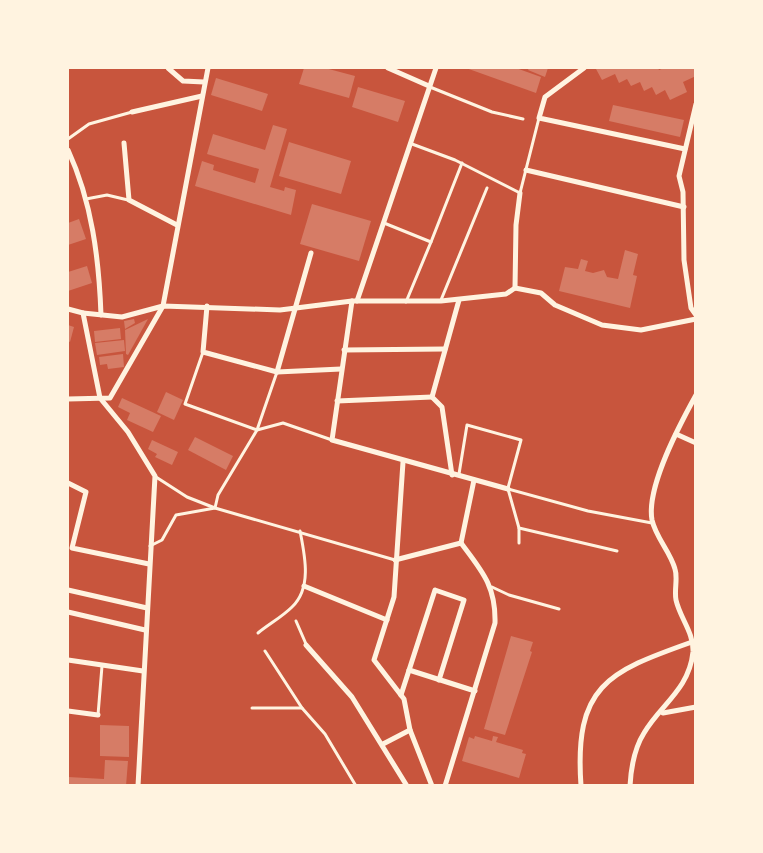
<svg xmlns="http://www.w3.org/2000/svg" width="763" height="853" viewBox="0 0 763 853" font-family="Arial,sans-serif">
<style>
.building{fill:#d67c66}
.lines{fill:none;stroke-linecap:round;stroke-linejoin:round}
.service{stroke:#fff3e0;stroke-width:3}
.minor{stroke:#fff3e0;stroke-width:5}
</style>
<rect width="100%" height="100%" fill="#c8553d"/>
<g class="building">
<path d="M304 68H325L355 76 349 98 299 84Z"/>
<path d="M466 68H516L541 77 536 93Z"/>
<path d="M529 68H548L545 77 528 70Z"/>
<path d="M600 68H658L659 70 664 68H696V76L683 82 687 92 670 100 665 90 656 95 652 87 644 91 640 82 631 86 627 79 619 83 615 74 602 80 596 69Z"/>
<path d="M216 78 268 94 262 111 211 95Z"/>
<path d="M358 87 405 101 398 122 352 107Z"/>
<path d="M613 105 684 120 680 137 609 121Z"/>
<path d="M273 125 287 129 270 187 284 191 285 187 296 190 291 215 195 186 202 161 214 165 213 170 255 183 259 169 207 154 213 134 265 150Z"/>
<path d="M289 142 351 161 341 194 279 176Z"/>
<path d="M312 204 371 221 359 261 300 244Z"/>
<path d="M79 219 86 239 68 245V223Z"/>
<path d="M625 250 638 254 633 275 637 276 630 308 559 291 565 267 578 269 581 259 588 261 585 271 593 273 604 270 607 277 618 279Z"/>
<path d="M87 266 92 283 68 291V272Z"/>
<path d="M134 319 135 323 125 329 124 321Z"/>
<path d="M148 319 128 355 126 354 125 330Z"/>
<path d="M68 325 74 327 70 342 68 341Z"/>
<path d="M120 328 121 339 95 342 94 331Z"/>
<path d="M124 340 125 351 97 355 95 343Z"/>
<path d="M123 354 124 367 108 369 107 364 100 365 99 357Z"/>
<path d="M166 392 183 400 174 420 157 412Z"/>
<path d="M122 398 161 416 153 432 127 420 130 413 118 407Z"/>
<path d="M195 437 233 456 226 470 188 450Z"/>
<path d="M152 440 178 452 172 465 155 457 157 454 148 449Z"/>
<path d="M511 636 533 642 530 651 532 652 505 735 484 729Z"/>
<path d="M100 725 129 726V757L100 756Z"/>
<path d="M475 736 492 741 493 736 498 737 496 742 523 750 522 753 526 754 519 778 462 761 469 737 474 739Z"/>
<path d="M105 760 128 761 126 786H68V777L104 779Z"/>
</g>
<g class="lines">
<g class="service">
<path d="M430 87 492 112 523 119"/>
<path d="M68 139 89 124 132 112"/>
<path d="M412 144 455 160 520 193 539 118"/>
<path d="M86 199 107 195 128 200"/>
<path d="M384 223 431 242 406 302"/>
<path d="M431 242 462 163"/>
<path d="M441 300 487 188"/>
<path d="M203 352 185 404 257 430 277 372"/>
<path d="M459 474 467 425 521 440 508 488"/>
<path d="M156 477 187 497 215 508 395 560"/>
<path d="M508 489 588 511 652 523"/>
<path d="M508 489 519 528 617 551"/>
<path d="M519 543V528"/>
<path d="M150 546 162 540 176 515 215 508 218 495 257 430 283 423 332 440"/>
<path d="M492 587 509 595 559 609"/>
<path d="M296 621 306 644"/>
<path d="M258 633C269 624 282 617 292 607 312 588 305 556 300 531"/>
<path d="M265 651 302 708 325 734 356 786"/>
<path d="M252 708H302"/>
<path d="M98 715 102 666"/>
</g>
<g class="minor">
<path d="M168 68 183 81 204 82"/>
<path d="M388 68 429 86"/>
<path d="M584 68 545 97 539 118 685 149"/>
<path d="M696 104 679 176 683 192 684 260 691 308 696 315"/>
<path d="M132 112 202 96"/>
<path d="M124 143 129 200 177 225"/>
<path d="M68 150C92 202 99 259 101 315"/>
<path d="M526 170 684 207"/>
<path d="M515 288 541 293 555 305 602 325 641 330 696 319"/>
<path d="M515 288 516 225 520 193"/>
<path d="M352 301 332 440 508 489"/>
<path d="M357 301 436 68"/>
<path d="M207 306 203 352 277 372 341 369"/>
<path d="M68 309 83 313 100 398 128 432 155 476 138 786"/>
<path d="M83 313 122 317 163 306 280 310 352 301H441L506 294 515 288"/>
<path d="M344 350 445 349"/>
<path d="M277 372 311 253"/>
<path d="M68 399 110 398 163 306 208 68"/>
<path d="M337 401 432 397"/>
<path d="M676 434 696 443"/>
<path d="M403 462 394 597 374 660 404 699 410 730 432 786"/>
<path d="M452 475 442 407 432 397 459 300"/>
<path d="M68 483 86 492 72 548 149 564"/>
<path d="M461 543 474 480"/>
<path d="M395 560 461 543"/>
<path d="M304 586 387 620"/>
<path d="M68 590 147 608"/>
<path d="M68 612 145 630"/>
<path d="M306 645 352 697 407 786"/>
<path d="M68 660 143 671"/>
<path d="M409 670 475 691"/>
<path d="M401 695 435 590 464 600 439 680"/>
<path d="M68 711 98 715"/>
<path d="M663 713 696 707"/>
<path d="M383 744 410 730"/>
<path d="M445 786 495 623C496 586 482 571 461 543"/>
<path d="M581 786C574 686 607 672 692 642"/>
<path d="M630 786C631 767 634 749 644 733 660 705 689 690 693 652 694 633 680 618 676 600 674 590 678 578 675 569 670 551 656 538 652 520 646 487 680 424 696 395"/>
</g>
</g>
<rect width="763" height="853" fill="none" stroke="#fff3e0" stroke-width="138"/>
</svg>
